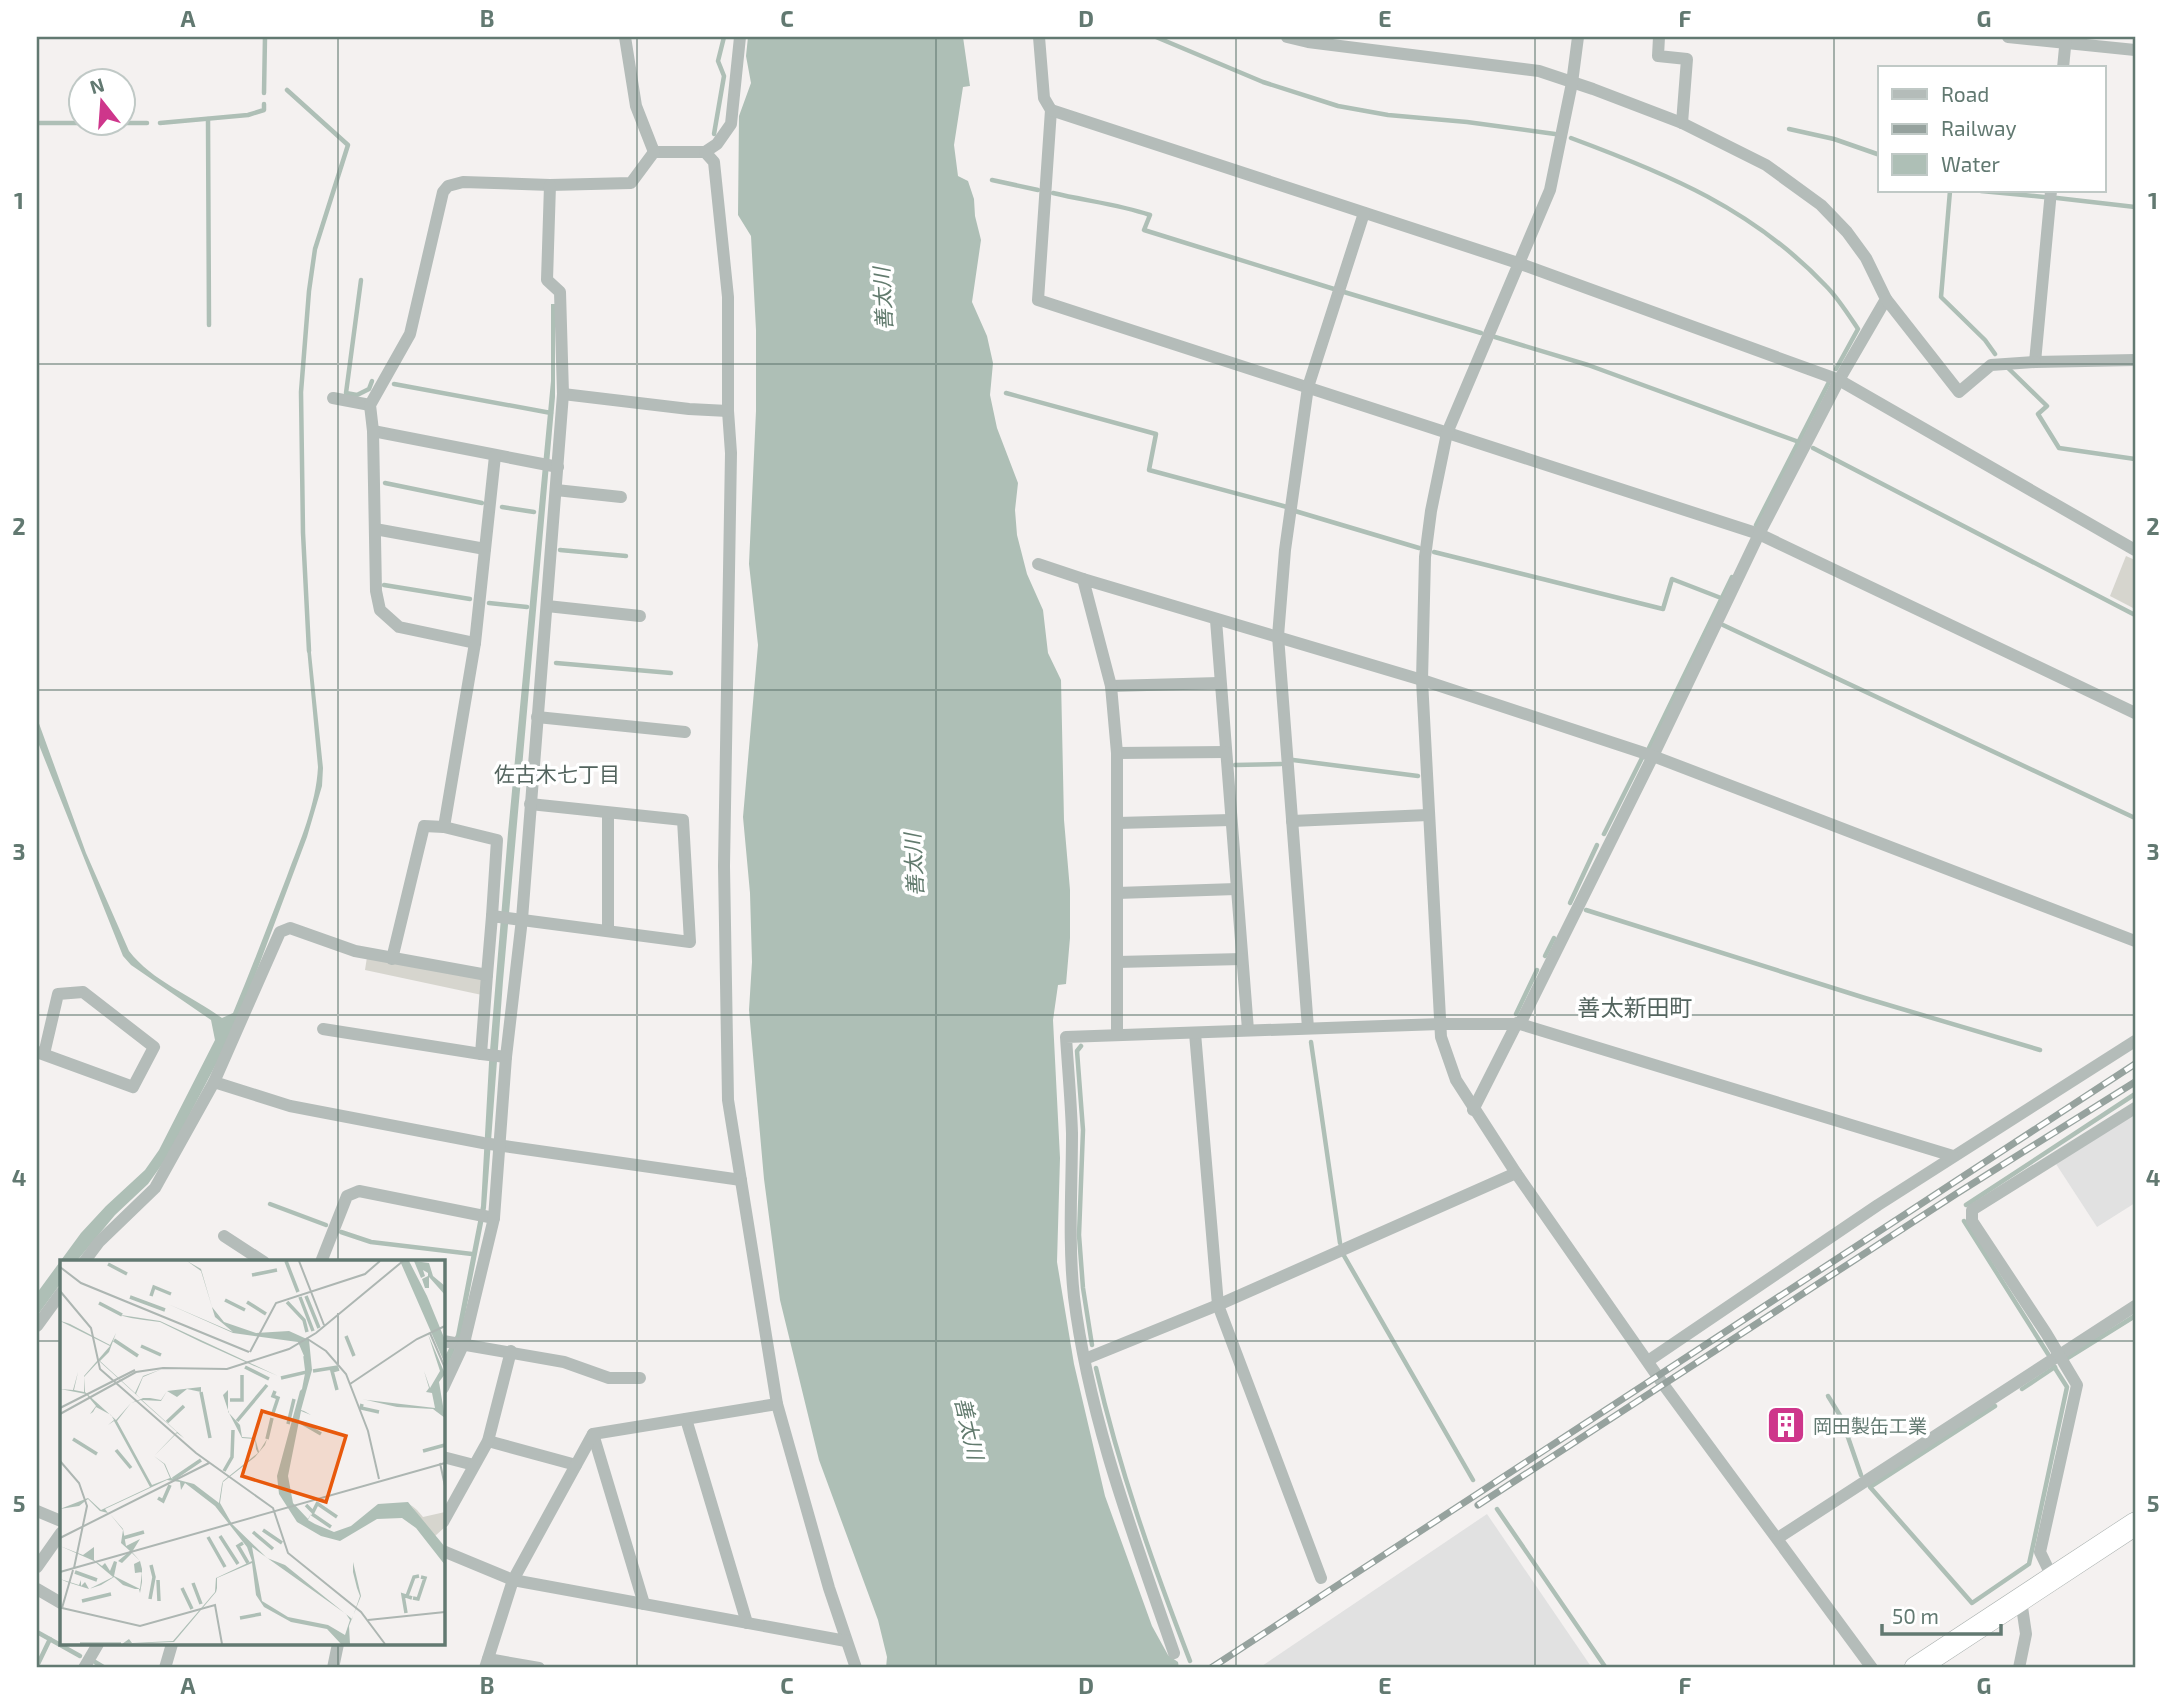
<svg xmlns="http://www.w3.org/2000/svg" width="2172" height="1705" viewBox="0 0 2172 1705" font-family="'Exo 2','Noto Sans JP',sans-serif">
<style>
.built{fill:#e1e1e1}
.green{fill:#d6d5ce}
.water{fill:#aebfb6}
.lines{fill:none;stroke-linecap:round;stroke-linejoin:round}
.stream{stroke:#aebfb6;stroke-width:4.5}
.highway-casing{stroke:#a9b0ae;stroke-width:24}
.minor{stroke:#b4bcb9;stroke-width:12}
.highway{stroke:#fff;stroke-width:23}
.rail-casing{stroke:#96a29e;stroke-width:7}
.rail{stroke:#fff;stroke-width:4.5;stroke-dasharray:13;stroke-linecap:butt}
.grid{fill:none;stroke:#627971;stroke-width:2;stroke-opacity:0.55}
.labels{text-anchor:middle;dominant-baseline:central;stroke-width:7;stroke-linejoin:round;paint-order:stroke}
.poi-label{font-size:19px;fill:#627971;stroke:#fff;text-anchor:start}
.water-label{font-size:21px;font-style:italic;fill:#627b6e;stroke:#fff}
.neighbourhood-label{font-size:21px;fill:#53645e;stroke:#fff}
.quarter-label{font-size:23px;fill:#53645e;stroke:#fff}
.inset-river{fill:none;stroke:#aebfb6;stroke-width:3.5}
.inset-road{fill:none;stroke:#adb6b2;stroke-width:2}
.view{fill:#e8590c;fill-opacity:0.15;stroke:#e8590c;stroke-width:3.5}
.inset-edge{fill:none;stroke:#627971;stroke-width:3.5}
.neatline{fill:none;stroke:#627971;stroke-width:2.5}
.grid-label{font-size:23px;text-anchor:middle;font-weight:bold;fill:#627971}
</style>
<rect width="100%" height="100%" fill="#f4f1f0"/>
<g class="built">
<path d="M2135 1113V1203L2097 1227 2056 1164Z"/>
<path d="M1487 1514 1590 1665 1585 1668H1259Z"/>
</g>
<g class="green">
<path d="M2126 556 2135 560V609L2110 596Z"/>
<path d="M367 957 484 977 482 995 365 970Z"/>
</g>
<g class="water">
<path d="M748 37H963L970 86 963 87 954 145 958 176 968 181 974 199 975 216 981 240 972 302 987 336 993 363 990 395 997 428 1018 483 1015 510 1017 535 1027 574 1043 610 1048 653 1061 680 1064 820 1070 890V938L1066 984 1058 985 1053 1020 1060 1158 1057 1262 1074 1364 1105 1496 1152 1626 1168 1655 1178 1662 1179 1668H886L887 1657 878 1620 819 1460 780 1300 764 1179 749 1010 752 962 750 893 743 817 758 645 749 564 756 411V330L751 236 738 215 739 116 751 83 746 56Z"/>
<path d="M551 304H555V397L503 981 486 1208 461 1336 443 1376V1360L456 1335 481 1206 489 1063 508 833 551 381Z"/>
<path d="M310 643 323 768 322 786 307 837 237 1024 168 1156 148 1184 115 1215 76 1262H61V1283L37 1316V1293L81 1233 106 1206 145 1170 159 1150 215 1040 211 1020 131 965 123 956 37 740V718L86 853 129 951C152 981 192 996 222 1018L233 1013C252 968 269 922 287 876 300 841 316 805 318 767L307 648Z"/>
</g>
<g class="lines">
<g class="stream">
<path d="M1156 37 1263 82 1338 106 1388 115 1467 122 1555 134"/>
<path d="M287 90 348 145 315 249 309 291 301 392 303 533 309 651"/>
<path d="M264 93 265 37"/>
<path d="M208 119 209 325"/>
<path d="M37 123H147"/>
<path d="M160 123 248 115 264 110V104"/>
<path d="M1789 129 1834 139 1880 155"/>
<path d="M714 134 724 76 718 61 724 37"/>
<path d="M1571 138C1668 174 1753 209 1826 286 1838 298 1848 314 1858 329L1836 369"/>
<path d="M992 180 1038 190"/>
<path d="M1950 191 1941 297 1985 340 1995 354"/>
<path d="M1981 191 2044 197"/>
<path d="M1053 193C1086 201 1118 204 1150 215L1144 230 1334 289"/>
<path d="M2057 198 2135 207"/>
<path d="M361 280 346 393 357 395 369 389 372 381"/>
<path d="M1344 292 1481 333"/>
<path d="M1495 337 1588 365 1799 442"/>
<path d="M2008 368 2047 406 2038 414 2059 448 2135 459"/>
<path d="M394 384 551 413"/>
<path d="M1006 393 1156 434 1149 470 1287 507"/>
<path d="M1813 448 2135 615"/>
<path d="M385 483 482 503"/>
<path d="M502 507 534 512"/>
<path d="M1295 511 1419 548"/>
<path d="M1756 525 1829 382"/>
<path d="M560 550 626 556"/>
<path d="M1434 552 1663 609 1672 579 1721 598"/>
<path d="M384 585 470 599"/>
<path d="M489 603 527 607"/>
<path d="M1723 625 2135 818"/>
<path d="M556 663 671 673"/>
<path d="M1649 748 1732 577"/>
<path d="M1293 760 1418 776"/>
<path d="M1235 765 1281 764"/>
<path d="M1604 834 1642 758"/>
<path d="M1570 903 1597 845"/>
<path d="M1586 910 1865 998 2040 1050"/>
<path d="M1545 956 1554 938"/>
<path d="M1516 1014 1537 970"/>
<path d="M1311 1042 1340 1243"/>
<path d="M1081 1046 1077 1051 1083 1130 1079 1235 1083 1288 1092 1345"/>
<path d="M270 1204 326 1225"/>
<path d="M1966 1205 2135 1094"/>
<path d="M1964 1221 2048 1354"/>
<path d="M341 1232 371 1242 472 1254"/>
<path d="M1343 1254 1473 1480"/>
<path d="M2066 1359 2135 1316"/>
<path d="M1096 1368C1119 1469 1153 1565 1190 1661"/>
<path d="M2022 1389 2055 1367"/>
<path d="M1828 1396 1841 1417 1861 1475"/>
<path d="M1995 1406 1870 1487 1972 1603 2029 1564 2067 1387 2053 1365"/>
<path d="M1497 1509 1606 1668"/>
<path d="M37 1632 80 1656"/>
<path d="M95 1662 105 1668"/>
<path d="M37 1666 50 1639"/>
</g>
<g class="highway-casing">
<path id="highway" d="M1916 1668 2135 1524"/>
</g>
<g class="minor">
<path d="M625 37 636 106 654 152H705L717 144 731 124 740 37"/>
<path d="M1039 37 1044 98 1051 110 1038 300 1759 534 2135 713"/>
<path d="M1287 37 1308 42 1539 71 1593 89 1682 123 1766 165 1821 205 1847 232 1866 258 1886 299 1839 380 1759 534 1653 756 1520 1024"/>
<path d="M1578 37 1572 83 1550 190 1447 433 1431 511 1425 557 1422 680 1441 1037 1456 1080 1516 1173 1663 1384 1872 1668"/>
<path d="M1659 37 1658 56 1687 59 1682 123"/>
<path d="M2008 37 2135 50"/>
<path d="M2063 68 2066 37"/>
<path d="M1051 110 1518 263 1839 380 2135 550"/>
<path d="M705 152 714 162 728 297V411L731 453 724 866 728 1100 777 1404 829 1588 856 1668"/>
<path d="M2051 191 2035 362 2135 360"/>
<path d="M1886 299 1959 392 1991 365 2035 362"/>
<path d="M563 394 689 409 728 411"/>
<path d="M333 398 370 405"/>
<path d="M373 431 558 467"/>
<path d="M556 490 621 497"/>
<path d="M375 529 485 549"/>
<path d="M1038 564 1083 579"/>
<path d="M547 606 640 616"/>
<path d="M1216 620 1248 1030"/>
<path d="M475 643 399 627 380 610 376 591 373 431 370 405 410 334 443 192 448 186 463 182 550 185 631 183 654 152"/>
<path d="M1111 686 1219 683"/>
<path d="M537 717 685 732"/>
<path d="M1117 753 1225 752"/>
<path d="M1292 821 1428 815"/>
<path d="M1117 823 1231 820"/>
<path d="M444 827 497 840 492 916"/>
<path d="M1117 893 1236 889"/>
<path d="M608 930V813"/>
<path d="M392 959 424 826 444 827 475 643 495 456"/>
<path d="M1117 962 1242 959"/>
<path d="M487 975 481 1054 506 1057"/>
<path d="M1308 1028 1278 636 1285 550 1308 387 1364 213"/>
<path d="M323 1029 481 1054"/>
<path d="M1195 1033 1218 1305 1321 1578"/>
<path d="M1117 1035V753L1111 686 1083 579 1422 680 1653 756 2135 941"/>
<path d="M37 1052 133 1087 154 1047 83 992 58 994 44 1054"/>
<path d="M214 1082 290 1106 483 1143 741 1180"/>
<path d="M1473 1110 1517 1023"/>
<path d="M224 1236 264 1262"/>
<path d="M84 1262 99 1242 155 1188 214 1082 280 932 290 928 355 951 487 975 492 916 690 942 683 820 530 804"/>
<path d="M321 1262 347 1196 359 1191 494 1218"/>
<path d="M37 1326 61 1293"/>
<path d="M443 1341 564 1362 609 1378H640"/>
<path d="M1085 1359 1218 1305 1516 1173"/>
<path d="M1648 1361 1878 1205 2135 1041"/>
<path d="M443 1388 464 1343 494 1218 506 1057 522 919 563 394 560 292 547 280 550 185"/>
<path d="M686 1419 747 1623"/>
<path d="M593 1434 644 1604"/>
<path d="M488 1441 576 1465"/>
<path d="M443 1457 474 1465"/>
<path d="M37 1511 61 1521"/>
<path d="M443 1522 488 1441 511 1351"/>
<path d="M1778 1538 2135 1306"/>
<path d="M443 1551 513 1580 846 1641"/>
<path d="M37 1567 61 1533"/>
<path d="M2053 1579 2040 1552 2077 1385 2046 1333 1972 1221V1210L2135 1108"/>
<path d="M37 1589 61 1603"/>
<path d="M1174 1653C1134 1537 1089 1419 1074 1297 1068 1242 1072 1187 1072 1133 1071 1101 1068 1069 1066 1037L1440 1024H1520L1953 1156"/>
<path d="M488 1659 539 1668"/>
<path d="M84 1668 98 1644"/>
<path d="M165 1668 172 1644"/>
<path d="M333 1668 338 1644"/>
<path d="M485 1668 513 1580 593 1434 777 1404"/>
<path d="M2019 1668 2026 1634 2021 1600"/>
</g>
<use href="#highway" class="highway"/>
<g class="rail-casing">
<g id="rail">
<path d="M1478 1505 1956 1194 2135 1082"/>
<path d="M1211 1668 2135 1064"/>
</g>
</g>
<use href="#rail" class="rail"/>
</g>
<path class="grid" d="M338 37V1262M637 37V1668M936 37V1668M1236 37V1668M1535 37V1668M1834 37V1668M37 364H2135M37 690H2135M37 1015H2135M37 1341H61M443 1341H2135M338 1644V1668"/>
<defs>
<g id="building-square" transform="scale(2.0125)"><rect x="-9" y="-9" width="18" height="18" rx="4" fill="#ce368b" stroke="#fff"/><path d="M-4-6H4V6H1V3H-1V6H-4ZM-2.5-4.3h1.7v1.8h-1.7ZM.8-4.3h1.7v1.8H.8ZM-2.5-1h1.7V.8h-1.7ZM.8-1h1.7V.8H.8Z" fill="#fff"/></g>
</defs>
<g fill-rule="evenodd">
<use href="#building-square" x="1786" y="1425"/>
</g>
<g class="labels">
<g class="poi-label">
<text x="1813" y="1425">岡田製缶工業</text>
</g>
<g class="water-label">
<text transform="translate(882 299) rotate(-93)">善太川</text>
<text transform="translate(913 865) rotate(-93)">善太川</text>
<text transform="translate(970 1428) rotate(77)">善太川</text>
</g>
<g class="neighbourhood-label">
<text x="557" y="773">佐古木七丁目</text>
</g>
<g class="quarter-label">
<text x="1635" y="1007">善太新田町</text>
</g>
</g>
<g transform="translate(60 1260)">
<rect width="385" height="385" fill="#f4f1f0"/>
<path d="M351 245 357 250 363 257 385 252V267L375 276 382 285 372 275Z" fill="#d6d5ce"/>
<path d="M127 1 141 9 152 47 164 62 196 73 229 71 249 80 252 110 241 150 244 151 251 155 241 151 228 216 233 243 248 259 252 252 248 260 255 264 274 272 291 266 318 244 348 242 385 287V305L356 268 342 258 317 259 280 281 261 276 237 262 219 234 217 216 240 131 218 116 192 105 141 82 100 62 84 60 71 58 63 56 61 55 100 61 218 116 240 131 242 129 247 103 238 82 173 73 108 44 173 72 155 57 141 11ZM340 1H349L367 36 385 80V104ZM354 1 369 3 373 16 385 26V35L369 17V28H365L362 19 368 16V13L363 10 365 16 361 18ZM0 61 4 62 10 64 50 85 56 73 49 92 40 101 75 133 83 116 102 109 83 117 76 134 81 139 83 138H90L101 140 107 131 141 127V132L127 129 117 137 107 131 101 141 82 140 124 178 117 173 94 196 105 204 111 218 134 224 159 243 162 224 163 221 198 193 196 189 195 179 182 178 169 153 163 135 168 130V152L180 165 182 177 195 178 199 192 207 179 205 185 195 197 163 222 160 243 172 264 207 298 225 305 292 359 300 336 297 328 293 312V302L284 282 293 302 301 336 289 366 290 384H281L267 369 231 362 204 347 196 335 192 303 157 318V328L156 332 114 382 62 384 69 379 72 383 113 381 155 332 156 318 192 301 187 287 155 246 125 223 121 230 120 222 107 220 45 249 48 253 40 251 28 239 19 246 0 249 28 238 41 250 90 227 54 161 48 165 54 160 51 155 36 147 33 152 30 154 17 152 30 154 36 146 26 134 0 129 13 130 18 112 14 130 24 132V116L50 86ZM39 101 81 139 71 143 56 160 25 132 24 117ZM81 140 117 172 94 196 104 204 110 218 92 225 57 161 71 143ZM192 287 286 354 290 360 285 375 268 365 228 357 202 341ZM368 74 385 114 379 122 385 158 373 149 337 147 302 139 307 140 313 112 307 140 375 148 372 133 366 132 369 128 364 111 370 128 380 111ZM50 254 63 269 66 286 80 279 72 292 80 301 82 309V322L80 333 79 329H75L63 325 54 317 41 325 29 329 7 322 0 319 19 325 21 320V326L25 322 29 329 53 317 34 301 0 286 23 295 34 287V300L42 306 45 303 50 311 54 301 57 302 54 316 80 329 82 312 75 313 74 304 80 301 72 293 62 303 58 301 70 291 61 283 63 270Z" fill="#aebfb6" fill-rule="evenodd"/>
<path class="inset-river" d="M226 1 238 32M48 4 67 14M192 15 217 10M91 36 94 27 111 34M246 36 259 68M70 37 105 50M240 37 253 71M165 40 185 50M187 42 206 54M227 42 244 60 247 72M39 43 62 55M286 76 294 96M54 80 78 96M81 86 101 95M185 107 209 119M253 111 278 107M221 118 247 112 245 96M277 130 272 111 279 109M141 132 150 178M170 140H182V115M302 144 301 148 319 152M213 153 218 138 213 136 215 131M177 161 207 125M107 162 124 146M242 163 261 174M228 164 234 139M13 179 37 194M207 179 212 158M56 190 71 208M363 191 385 185M164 211 172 197 173 170M113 219 141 200M98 238 103 241 110 225M258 244 277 257M246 245 253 252 258 242M252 254 271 267M203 270 222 283M193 272 213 289M160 276 178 304M148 277 165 307M63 278 84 272M183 283 178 286 188 303M15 312 37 320M98 320 99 341M133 323 141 344M122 328 132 349M347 336 354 317 359 316M353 338 358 339 365 318 361 317M90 339 94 317 91 305M22 341 51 334M346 353 343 335 352 338M180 358 201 354M20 384H61"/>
<path class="inset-road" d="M239 1 264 65M0 7 21 23 189 92M0 31 31 68 40 109 136 193 213 248 228 293 301 352 325 384M278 53V104M370 73 385 108M246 78 266 91 286 114 308 171 319 219M190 92 216 43 305 14 320 1M290 124 357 79 385 66M0 148 75 110M0 154 76 112 103 108 167 109 229 89 256 73 343 1M0 201 19 223 27 246 14 308M380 203 385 226M0 278 149 203M13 310 2 348 80 366 155 345 162 384M0 312 385 203M308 360 385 352"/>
<path class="view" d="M202 151 286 176 266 242 182 216Z"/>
<rect width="385" height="385" class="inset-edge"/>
</g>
<rect width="2172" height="1705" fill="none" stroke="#ffffff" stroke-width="77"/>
<rect x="1878" y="66" width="228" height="126" fill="#ffffff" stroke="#c0c9c6" stroke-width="2"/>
<rect x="1892" y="89" width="35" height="10" fill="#b4bcb9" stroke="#c0c9c6" stroke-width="2"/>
<text x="1941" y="102" font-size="21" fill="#627971">Road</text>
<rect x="1892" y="124" width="35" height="10" fill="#96a29e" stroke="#c0c9c6" stroke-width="2"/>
<text x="1941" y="136" font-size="21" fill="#627971">Railway</text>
<rect x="1892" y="154" width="35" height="21" fill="#aebfb6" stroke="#c0c9c6" stroke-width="2"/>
<text x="1941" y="172" font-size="21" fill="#627971">Water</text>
<g transform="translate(102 102) rotate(343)"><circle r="33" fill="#ffffff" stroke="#c0c9c6" stroke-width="2"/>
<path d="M0-5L12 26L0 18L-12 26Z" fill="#ce368b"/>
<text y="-10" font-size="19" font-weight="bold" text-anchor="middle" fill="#627971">N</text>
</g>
<path d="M1882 1624v10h119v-10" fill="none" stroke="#627971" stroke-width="3.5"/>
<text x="1892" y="1624" font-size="21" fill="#627971" stroke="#ffffff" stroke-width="5" paint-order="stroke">50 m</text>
<rect x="38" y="38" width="2096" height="1628" class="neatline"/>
<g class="grid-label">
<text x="188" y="27">A</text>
<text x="487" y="27">B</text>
<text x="787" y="27">C</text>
<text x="1086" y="27">D</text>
<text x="1385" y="27">E</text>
<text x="1685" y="27">F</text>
<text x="1984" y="27">G</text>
<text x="19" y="209">1</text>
<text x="2153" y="209">1</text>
<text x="19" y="535">2</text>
<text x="2153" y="535">2</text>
<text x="19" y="860">3</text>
<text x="2153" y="860">3</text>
<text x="19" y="1186">4</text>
<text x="2153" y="1186">4</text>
<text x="19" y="1512">5</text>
<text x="2153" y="1512">5</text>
<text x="188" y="1694">A</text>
<text x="487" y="1694">B</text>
<text x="787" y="1694">C</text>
<text x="1086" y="1694">D</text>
<text x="1385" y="1694">E</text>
<text x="1685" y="1694">F</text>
<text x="1984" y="1694">G</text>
</g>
</svg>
